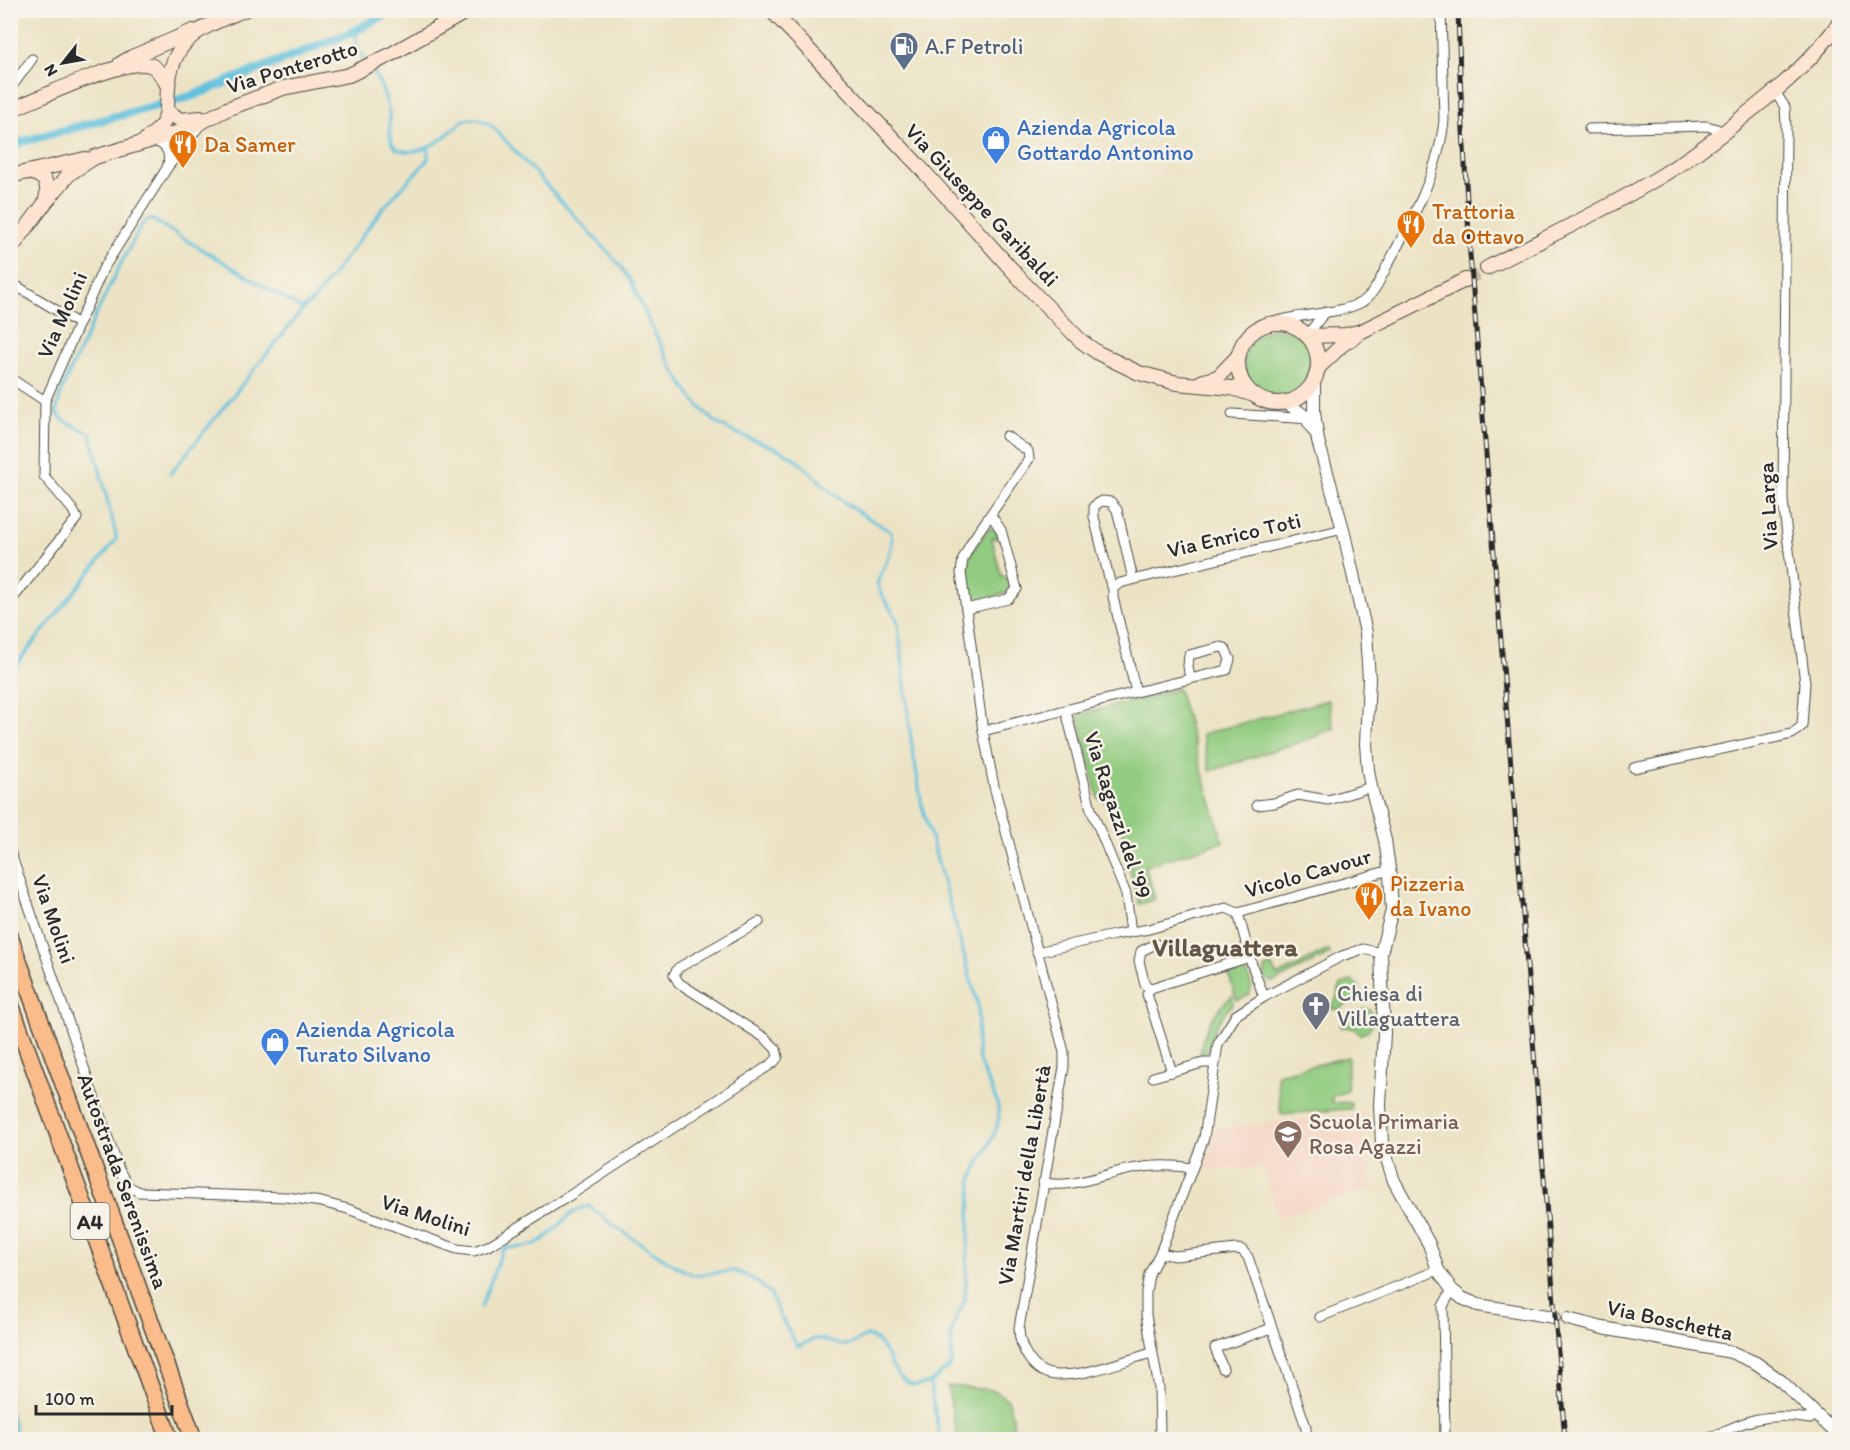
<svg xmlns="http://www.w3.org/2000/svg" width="1850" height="1450" viewBox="0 0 1850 1450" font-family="Itim,sans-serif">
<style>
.built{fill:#f4d3c1}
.green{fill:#92cc80;stroke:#5e7c56;stroke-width:1.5}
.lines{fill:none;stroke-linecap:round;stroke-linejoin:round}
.stream{stroke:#60c1de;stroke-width:3}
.canal{stroke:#60c1de;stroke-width:9}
.secondary-tunnel{stroke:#c5bea5;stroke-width:14;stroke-dasharray:14 7;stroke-linecap:butt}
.minor-casing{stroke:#484742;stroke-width:11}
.tertiary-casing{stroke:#484742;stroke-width:14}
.secondary-casing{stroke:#484742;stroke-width:16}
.motorway-casing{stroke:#484742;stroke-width:19}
.minor{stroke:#fff;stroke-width:9}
.tertiary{stroke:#fff;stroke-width:12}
.secondary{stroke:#fde4d0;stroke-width:14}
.motorway{stroke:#f9bc8a;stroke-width:16}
.rail-casing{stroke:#2b2b2b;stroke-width:5}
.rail{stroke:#f7f3e8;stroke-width:3;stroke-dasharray:9;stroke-linecap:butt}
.labels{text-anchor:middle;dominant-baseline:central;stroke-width:5;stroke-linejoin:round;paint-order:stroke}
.shield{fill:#f7f3e8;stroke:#686764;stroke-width:1.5}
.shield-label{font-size:21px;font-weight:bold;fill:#2b2b2b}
.service-label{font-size:22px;fill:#4e5e75;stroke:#f7f3e8;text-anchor:start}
.street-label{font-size:22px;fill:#2b2b2b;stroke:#f7f3e8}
.shop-label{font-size:22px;fill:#366cbe;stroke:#f7f3e8;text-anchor:start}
.food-label{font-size:22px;fill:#c56008;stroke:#f7f3e8;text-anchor:start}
.worship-label{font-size:22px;fill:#5b616d;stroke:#f7f3e8;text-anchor:start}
.education-label{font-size:22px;fill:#785e54;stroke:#f7f3e8;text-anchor:start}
.quarter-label{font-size:26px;font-weight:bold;fill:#645647;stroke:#f7f3e8}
</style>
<rect width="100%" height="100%" fill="#f7f3e8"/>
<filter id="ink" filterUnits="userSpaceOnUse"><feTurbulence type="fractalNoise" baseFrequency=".0167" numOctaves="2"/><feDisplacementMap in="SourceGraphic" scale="12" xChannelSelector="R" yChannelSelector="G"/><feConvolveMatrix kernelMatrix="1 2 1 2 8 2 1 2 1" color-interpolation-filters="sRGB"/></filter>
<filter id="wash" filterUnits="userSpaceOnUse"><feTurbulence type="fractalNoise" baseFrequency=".008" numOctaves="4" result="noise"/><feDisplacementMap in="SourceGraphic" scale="24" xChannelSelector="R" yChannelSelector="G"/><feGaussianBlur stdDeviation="1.35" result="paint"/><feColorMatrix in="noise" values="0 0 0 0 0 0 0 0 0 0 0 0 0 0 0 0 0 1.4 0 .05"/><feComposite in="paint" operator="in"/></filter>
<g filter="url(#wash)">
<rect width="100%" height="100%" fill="#ece3c4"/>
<path class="built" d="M1364 1112 1365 1119 1361 1120V1126L1365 1150 1368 1151 1372 1188 1278 1217 1263 1168H1205L1216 1129Z"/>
<g class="green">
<circle cx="1278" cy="363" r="34"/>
<path d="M990 528 996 530 999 540 993 537 992 539 1001 575 1009 580 1011 585 1008 592 978 601C971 599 970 594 968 587 963 560 974 548 990 528Z"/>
<path d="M1178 689 1223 842 1145 866 1155 899 1139 904 1129 868 1134 863 1112 805 1098 798 1078 715Z"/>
<path d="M1328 700 1334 729 1317 734 1318 736 1210 771 1202 734Z"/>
<path d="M1328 950 1330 954 1276 981 1270 982 1264 978 1265 969 1271 965 1277 976Z"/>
<path d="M1238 967 1246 970 1252 987 1249 995 1239 1000 1236 999 1229 975 1239 972Z"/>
<path d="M1351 981 1359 986 1360 996 1337 1010 1329 1008 1335 1002 1341 984Z"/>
<path d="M1232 996 1233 1004C1219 1018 1212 1031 1208 1051L1200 1056C1202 1031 1213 1012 1232 996Z"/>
<path d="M1364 1009 1370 1010C1377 1022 1372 1029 1360 1035 1355 1026 1349 1028 1340 1027L1343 1020Z"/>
<path d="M1348 1057 1347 1091 1332 1096V1103L1351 1102V1109L1281 1114 1277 1074Z"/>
<path d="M947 1386 994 1390 1009 1401 1016 1439H958Z"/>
</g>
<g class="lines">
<g class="stream">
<path d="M355 31 357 49 367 63"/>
<path d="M371 68C379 81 386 96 389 112 390 121 389 131 391 140 392 147 397 150 404 151 428 155 448 134 464 120 476 117 482 120 492 126L619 264 629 278C650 321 680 399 720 425 742 439 771 443 791 456 809 468 823 486 840 499 855 511 873 521 890 531 897 547 883 568 877 583 880 598 893 608 898 623L911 739 922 806 978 1005C980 1023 974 1042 979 1060 984 1081 1005 1103 997 1126 992 1144 978 1161 972 1180L965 1299 952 1328 951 1340 952 1358 950 1366 930 1383 940 1440"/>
<path d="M170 474 303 309"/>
<path d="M10 672 116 540V535L91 434 63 420 56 413C61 385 74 364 85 339 103 299 121 260 144 222L150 219 153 220 302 309 314 300 383 208 425 163 428 159V148"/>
<path d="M481 1307 502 1251 506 1248C517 1247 530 1248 539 1242 558 1233 567 1209 589 1206L617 1228 669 1262 693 1275 734 1271 745 1275 756 1281 770 1293 781 1318 797 1345 800 1346C822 1332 823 1343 844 1345 852 1346 860 1338 867 1336 885 1340 887 1361 897 1374 902 1379 908 1383 914 1386L930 1383"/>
<path d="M10 1412 18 1440"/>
</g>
<path class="canal" d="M10 145 192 96 355 31 393 10"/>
</g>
</g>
<g filter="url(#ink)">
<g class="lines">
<path class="secondary-tunnel" d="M1465 280 1487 268"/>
<g class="minor-casing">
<g id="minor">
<path d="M10 89 32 59"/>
<path d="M1589 129 1707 126 1717 129 1722 134"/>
<path d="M153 141C168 144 171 155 167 168L200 125"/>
<path d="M10 282 79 324"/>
<path d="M1268 324C1296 313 1339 315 1362 302 1375 294 1381 277 1388 264 1412 220 1439 171 1444 120L1441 10"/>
<path d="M1307 336 1321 317 1327 311"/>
<path d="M10 378 45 401"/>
<path d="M1232 414 1311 419"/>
<path d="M1006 436 1028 451 1029 459 972 541 963 559 961 573 983 731 994 786 1064 1052V1067L1019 1328C1019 1348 1033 1374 1056 1375 1088 1376 1122 1361 1152 1353"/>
<path d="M1113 588 1110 582 1094 517V506L1102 501 1111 502 1117 510 1133 579"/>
<path d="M10 602 77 518 72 509 44 476 45 401 103 269 167 168"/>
<path d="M966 609 1008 599 1017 589 1001 530 991 515"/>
<path d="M1136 692 1227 670 1230 659 1225 648 1221 647 1189 655 1188 666 1190 679"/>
<path d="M1066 711 1091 809 1126 894 1131 932"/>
<path d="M983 731 1136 692 1113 597V588L1120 583 1343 529"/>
<path d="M1634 768 1792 734 1802 726 1805 683 1783 501 1786 126 1785 107 1775 92"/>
<path d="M1257 805 1274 803 1298 795 1328 800 1371 787"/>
<path d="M10 851 119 1170 128 1186 139 1192 287 1197 321 1202 348 1209 457 1249 474 1251 488 1246 569 1196 773 1063 778 1057 776 1049 765 1038 679 983 674 975 678 968 759 922"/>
<path d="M1238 913 1390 870"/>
<path d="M1037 952 1114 935 1149 929 1226 908 1238 913 1252 965 1264 997"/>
<path d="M1151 988 1145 985 1139 961 1141 951 1156 944"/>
<path d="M1172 1072 1147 994 1151 988 1250 957"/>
<path d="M1153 1077 1203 1063H1215"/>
<path d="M1043 1182C1066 1190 1102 1175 1126 1170 1149 1165 1168 1164 1192 1168"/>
<path d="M1160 1253 1175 1256 1236 1249 1242 1250 1248 1257 1306 1427V1436L1303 1440"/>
<path d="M1320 1317 1438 1270"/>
<path d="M1223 1369 1215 1348 1272 1328"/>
<path d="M1158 1440 1160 1433 1159 1388 1146 1315V1292L1149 1274 1160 1253 1204 1138 1218 1044 1236 1015 1264 997 1342 956 1363 949 1381 953"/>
<path d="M1445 1440 1443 1306 1452 1290"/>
<path d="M1706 1440C1745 1420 1766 1412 1810 1419L1816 1414"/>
</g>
</g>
<g class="tertiary-casing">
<g id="tertiary">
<path d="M1314 380V412L1318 441 1343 529 1366 633 1369 679 1366 744 1368 770 1371 787 1385 840 1390 875 1392 910 1381 953 1384 1033 1380 1105 1382 1143 1394 1181 1429 1244 1438 1270 1452 1290 1462 1298 1478 1305 1554 1317"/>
<path d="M1286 402 1306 417 1314 431"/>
<path d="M1568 1319 1603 1328 1731 1352 1756 1363 1781 1381 1840 1437"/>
</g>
</g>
<g class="secondary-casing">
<g id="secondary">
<path d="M771 10 918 165 1022 281 1081 341 1098 353 1139 373 1177 383 1232 388 1254 395"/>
<path d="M120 64 132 57 193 31"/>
<path d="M10 110C39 99 124 57 150 65 159 68 163 79 168 86"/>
<path d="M168 111 180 120 200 118"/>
<path d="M146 139C171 123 166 113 168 87 169 72 175 52 187 41 201 26 225 18 244 10"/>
<path d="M28 172C47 175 50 186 45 203"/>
<path d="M10 176 85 159"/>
<path d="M10 250 45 203 70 173 95 157 186 130 227 109 283 88 349 75 388 56 469 10"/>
<path d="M1487 268C1545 238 1605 210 1661 176 1692 157 1721 135 1749 112 1784 85 1814 58 1840 22"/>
<circle cx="1278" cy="363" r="40"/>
<path d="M1307 336 1345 335 1362 331 1465 280"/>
<path d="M1318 368 1343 344 1356 336"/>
<path d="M1201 382 1218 377 1239 355"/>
</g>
</g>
<g class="motorway-casing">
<g id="motorway">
<path d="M10 938 194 1440"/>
<path d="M10 1003 170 1440"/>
</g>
</g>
<use href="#minor" class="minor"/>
<use href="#tertiary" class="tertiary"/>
<use href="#secondary" class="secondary"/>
<use href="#motorway" class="motorway"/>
<g class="rail-casing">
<path id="rail" d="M1458 10 1460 76 1470 254 1565 1440"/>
</g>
<use href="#rail" class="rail"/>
</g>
</g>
<defs>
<g id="fuel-pin" transform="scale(1.5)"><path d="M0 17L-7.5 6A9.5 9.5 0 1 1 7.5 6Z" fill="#5c6f8a" stroke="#f7f3e8"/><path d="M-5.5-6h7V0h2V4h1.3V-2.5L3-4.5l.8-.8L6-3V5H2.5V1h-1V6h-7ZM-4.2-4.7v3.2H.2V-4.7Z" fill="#fff"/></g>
<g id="shop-pin" transform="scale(1.5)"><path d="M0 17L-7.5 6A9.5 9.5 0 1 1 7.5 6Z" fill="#3f7fe0" stroke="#f7f3e8"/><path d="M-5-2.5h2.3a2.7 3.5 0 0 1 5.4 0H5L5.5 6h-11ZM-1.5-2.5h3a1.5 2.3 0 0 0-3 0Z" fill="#fff"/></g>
<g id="restaurant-pin" transform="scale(1.5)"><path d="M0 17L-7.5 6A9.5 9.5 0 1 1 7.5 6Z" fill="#e8710a" stroke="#f7f3e8"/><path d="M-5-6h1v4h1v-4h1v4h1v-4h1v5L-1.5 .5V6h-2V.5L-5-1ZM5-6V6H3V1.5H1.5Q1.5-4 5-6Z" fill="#fff"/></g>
<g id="church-pin" transform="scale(1.5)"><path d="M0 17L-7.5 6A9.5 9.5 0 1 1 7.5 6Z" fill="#6b7280" stroke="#f7f3e8"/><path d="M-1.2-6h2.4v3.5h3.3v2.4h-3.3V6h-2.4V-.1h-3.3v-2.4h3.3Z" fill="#fff"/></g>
<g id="school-pin" transform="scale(1.5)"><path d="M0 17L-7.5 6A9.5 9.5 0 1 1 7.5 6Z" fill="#8d6e63" stroke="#f7f3e8"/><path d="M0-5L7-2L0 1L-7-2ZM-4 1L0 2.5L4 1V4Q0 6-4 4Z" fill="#fff"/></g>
</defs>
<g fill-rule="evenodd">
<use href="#fuel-pin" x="904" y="46"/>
<use href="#shop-pin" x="996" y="140"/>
<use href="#restaurant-pin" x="183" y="144"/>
<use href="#restaurant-pin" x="1411" y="224"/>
<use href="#restaurant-pin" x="1369" y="896"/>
<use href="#church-pin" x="1316" y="1006"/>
<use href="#shop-pin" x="275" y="1042"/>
<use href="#school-pin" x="1288" y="1134"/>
</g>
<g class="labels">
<rect class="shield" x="70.5" y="1203" width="39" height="36" rx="4.5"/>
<g class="shield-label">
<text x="90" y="1221">A4</text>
</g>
<g class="service-label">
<text x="925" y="46">A.F Petroli</text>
</g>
<g class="street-label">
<text transform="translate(292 67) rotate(-17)">Via Ponterotto</text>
<text transform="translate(982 205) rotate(47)">Via Giuseppe Garibaldi</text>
<text transform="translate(62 315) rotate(-66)">Via Molini</text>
<text transform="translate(1768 506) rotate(-93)">Via Larga</text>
<text transform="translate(1234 535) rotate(-13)">Via Enrico Toti</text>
<text transform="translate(1118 815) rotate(72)">Via Ragazzi del '99</text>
<text transform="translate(1308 873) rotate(-16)">Vicolo Cavour</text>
<text transform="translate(54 919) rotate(71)">Via Molini</text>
<text transform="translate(1024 1175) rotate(-80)">Via Martiri della Libertà</text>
<text transform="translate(123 1181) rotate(70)">Autostrada Serenissima</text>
<text transform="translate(426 1215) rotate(18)">Via Molini</text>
<text transform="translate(1670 1320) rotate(12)">Via Boschetta</text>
</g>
<g class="shop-label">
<text x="1017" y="127">Azienda Agricola<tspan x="1017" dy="25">Gottardo Antonino</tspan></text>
<text x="296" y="1029">Azienda Agricola<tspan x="296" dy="25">Turato Silvano</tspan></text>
</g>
<g class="food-label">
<text x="204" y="144">Da Samer</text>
<text x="1432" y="211">Trattoria<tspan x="1432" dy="25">da Ottavo</tspan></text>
<text x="1390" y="883">Pizzeria<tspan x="1390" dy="25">da Ivano</tspan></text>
</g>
<g class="worship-label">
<text x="1337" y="993">Chiesa di<tspan x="1337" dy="25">Villaguattera</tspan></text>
</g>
<g class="education-label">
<text x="1309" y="1121">Scuola Primaria<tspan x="1309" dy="25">Rosa Agazzi</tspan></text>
</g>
<g class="quarter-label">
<text x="1225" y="947">Villaguattera</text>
</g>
</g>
<rect width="1850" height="1450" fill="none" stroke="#f7f3e8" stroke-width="36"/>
<g transform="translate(63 63) rotate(239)" stroke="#f7f3e8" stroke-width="4.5" paint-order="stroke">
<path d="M0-4.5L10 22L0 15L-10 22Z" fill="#2b2b2b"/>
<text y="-9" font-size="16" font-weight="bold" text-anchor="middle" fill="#2b2b2b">N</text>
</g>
<path d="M36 1405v9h136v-9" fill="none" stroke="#2b2b2b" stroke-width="3"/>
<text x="45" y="1405" font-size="18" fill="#2b2b2b" stroke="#f7f3e8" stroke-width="4.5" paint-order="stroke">100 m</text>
</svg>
